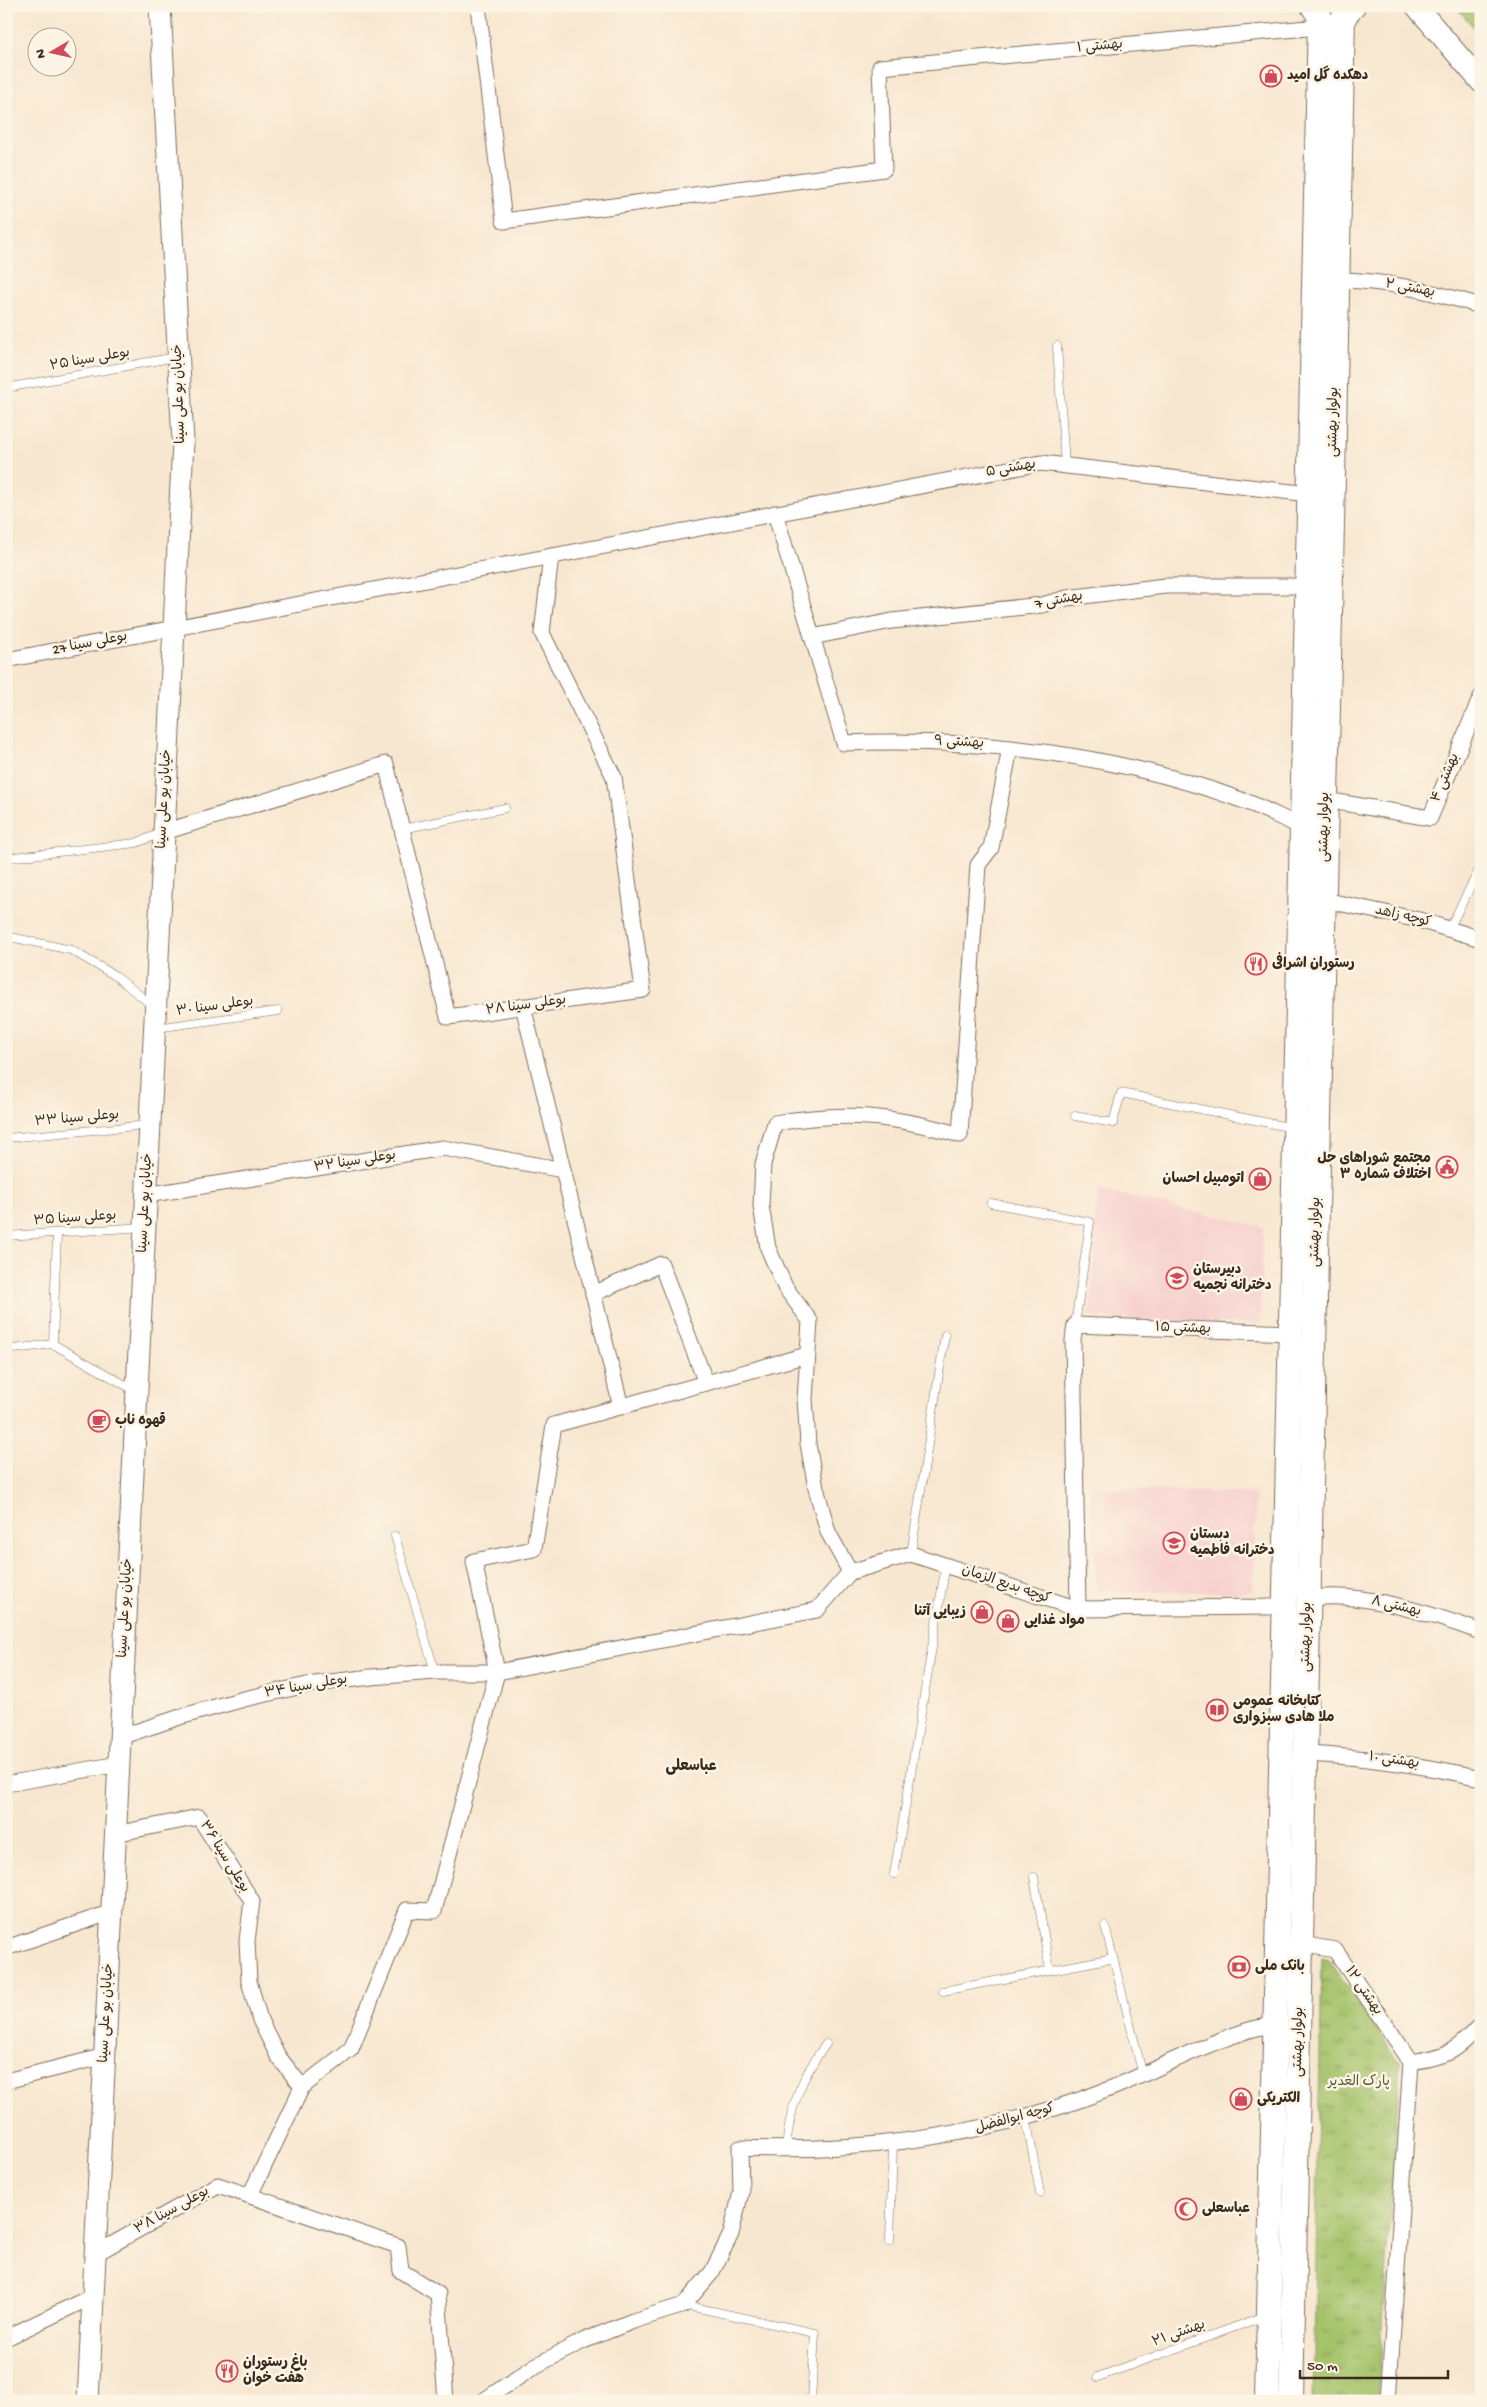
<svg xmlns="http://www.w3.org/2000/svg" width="1487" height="2407" viewBox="0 0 1487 2407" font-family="'Gochi Hand','Playpen Sans Arabic',sans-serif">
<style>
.built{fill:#f7d0ce}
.park{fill:url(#park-tufts);stroke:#707644}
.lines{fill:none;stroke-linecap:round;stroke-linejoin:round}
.lane-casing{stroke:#7d6c5c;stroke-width:9}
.street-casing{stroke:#7d6c5c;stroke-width:17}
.secondary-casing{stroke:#7d6c5c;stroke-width:23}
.primary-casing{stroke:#7d6c5c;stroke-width:26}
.lane{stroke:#fff;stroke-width:8}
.street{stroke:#fff;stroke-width:15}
.secondary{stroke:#fff;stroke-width:21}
.primary{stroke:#fff;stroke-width:24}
.labels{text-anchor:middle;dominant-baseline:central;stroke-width:5;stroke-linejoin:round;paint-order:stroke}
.street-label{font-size:14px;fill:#3b2a1e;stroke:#fcf5e5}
.poi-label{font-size:14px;font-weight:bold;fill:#3b2a1e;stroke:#fcf5e5;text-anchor:start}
.park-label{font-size:14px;fill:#5b5835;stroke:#fcf5e5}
.neighbourhood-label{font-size:15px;font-weight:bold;fill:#3b2a1e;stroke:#fcf5e5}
</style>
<defs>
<pattern id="park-tufts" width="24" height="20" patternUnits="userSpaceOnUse" patternTransform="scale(1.25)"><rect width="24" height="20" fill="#a5c36a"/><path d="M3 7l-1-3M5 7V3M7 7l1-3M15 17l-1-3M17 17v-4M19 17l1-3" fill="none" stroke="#889f57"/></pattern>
</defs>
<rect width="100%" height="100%" fill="#fcf5e5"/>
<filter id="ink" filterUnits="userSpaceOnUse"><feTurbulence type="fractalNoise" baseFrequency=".02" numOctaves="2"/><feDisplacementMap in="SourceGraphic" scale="10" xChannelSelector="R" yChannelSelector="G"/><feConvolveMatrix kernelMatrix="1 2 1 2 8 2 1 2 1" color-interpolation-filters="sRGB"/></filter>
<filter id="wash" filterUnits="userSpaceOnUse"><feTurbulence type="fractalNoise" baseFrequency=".0096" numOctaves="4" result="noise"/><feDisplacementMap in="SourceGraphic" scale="20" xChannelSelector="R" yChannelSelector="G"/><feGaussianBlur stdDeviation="1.12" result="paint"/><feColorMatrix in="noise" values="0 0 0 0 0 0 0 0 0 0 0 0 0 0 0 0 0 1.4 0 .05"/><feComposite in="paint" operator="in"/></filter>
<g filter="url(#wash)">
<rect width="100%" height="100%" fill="#f8e7d0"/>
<g class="built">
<path d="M1099 1190 1263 1227 1260 1324 1094 1318 1089 1314 1096 1243 1092 1242Z"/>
<path d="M1090 1488 1256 1494 1253 1592H1097Z"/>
</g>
<g class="park">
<path d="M1457 6H1481V35L1456 7Z"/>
<path d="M1322 1958 1329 1960 1400 2064 1378 2401H1313Z"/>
</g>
</g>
<g filter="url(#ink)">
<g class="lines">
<g class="lane-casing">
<g id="lane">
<path d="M6 189H9"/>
<path d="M1057 346 1065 466"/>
<path d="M6 388 176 357"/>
<path d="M402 829 505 808"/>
<path d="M6 858 136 843 161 833"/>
<path d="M1449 929 1481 866"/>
<path d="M6 936 71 950 114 975 153 1006"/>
<path d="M156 1028 278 1011"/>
<path d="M1075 1116 1113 1123 1121 1093 1293 1128"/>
<path d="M6 1138 149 1125"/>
<path d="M991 1203 1090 1222 1075 1325"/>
<path d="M6 1236 144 1227"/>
<path d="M53 1344 57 1233"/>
<path d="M6 1350 53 1344 134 1390"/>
<path d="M395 1536 435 1672"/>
<path d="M911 1554 945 1335"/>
<path d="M894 1874 946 1564"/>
<path d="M1034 1877 1050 1970"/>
<path d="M1105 1926 1143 2075"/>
<path d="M943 1991 1113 1958"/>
<path d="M1026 2117 1040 2193"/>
<path d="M786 2150C789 2109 801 2077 826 2044"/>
<path d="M890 2241 893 2144"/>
<path d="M684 2305 815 2333 811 2401"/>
<path d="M1098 2377 1265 2316"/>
</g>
</g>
<g class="street-casing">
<g id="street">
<path d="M478 6 504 221 884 169 880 67 1319 27"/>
<path d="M1337 280C1386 280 1434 292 1481 306"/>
<path d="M775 513 844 743C980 738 1118 754 1247 802 1265 809 1283 819 1302 827"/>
<path d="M812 637 892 621 1042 605 1067 598 1165 586H1307"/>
<path d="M6 660 1041 463 1309 494"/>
<path d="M1326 800 1430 818 1481 697"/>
<path d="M164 832 386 764 448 1017 643 990 614 777 542 633 551 556"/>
<path d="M1324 900 1419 920 1481 939"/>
<path d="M523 1006 621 1407"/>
<path d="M146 1195 443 1148 563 1170"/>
<path d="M593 1294 661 1264 706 1383"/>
<path d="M850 1572 828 1532 816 1488 808 1444 805 1399 810 1321 785 1287 768 1248 761 1206 763 1164 775 1123C844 1111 893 1115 960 1135L978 865 991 848 1010 748"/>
<path d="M850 1572 911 1554 1078 1609 1268 1607 1285 1604"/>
<path d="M1308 1599C1356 1589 1435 1615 1481 1632"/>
<path d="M1078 1609 1073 1340 1075 1325 1291 1333"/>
<path d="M120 1737 183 1716 244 1699 307 1685 371 1677 435 1672H497L817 1610 850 1572"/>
<path d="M1305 1754C1365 1757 1422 1765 1481 1778"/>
<path d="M6 1784 119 1764"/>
<path d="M115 1834 199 1817 252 1901 247 1941 249 1981 260 2020 278 2056 302 2087"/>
<path d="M1301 1944 1335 1950 1411 2062"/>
<path d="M6 1948 112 1912"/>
<path d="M1411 2062C1448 2056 1456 2052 1481 2024"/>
<path d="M6 2081 105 2056"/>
<path d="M250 2195 302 2087 351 2049 407 1910 434 1911 497 1672 474 1561 534 1549 554 1425 807 1355"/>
<path d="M95 2254 218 2185 398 2246 401 2271 438 2294 446 2401"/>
<path d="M6 2338 93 2296"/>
<path d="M483 2401 535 2366 583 2341 633 2321 684 2305 712 2272 731 2234 741 2192 740 2148C865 2153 986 2136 1104 2091 1144 2076 1181 2055 1221 2040 1240 2033 1256 2026 1275 2026"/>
<path d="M1388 2401 1411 2062"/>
</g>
</g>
<g class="secondary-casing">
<g id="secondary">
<path d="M1416 6 1481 82"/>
<path d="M88 2401 183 442 160 6"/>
</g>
</g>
<g class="primary-casing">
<g id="primary">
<path d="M1267 2401 1320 17 1313 6"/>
<path d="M1291 2401 1343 18 1353 6"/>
</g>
</g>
<use href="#lane" class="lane"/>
<use href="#street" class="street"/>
<use href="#secondary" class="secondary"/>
<use href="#primary" class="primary"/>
</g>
</g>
<defs>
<g id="shop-ring" transform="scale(1.125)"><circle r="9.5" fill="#fcf5e5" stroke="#d1495b" stroke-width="1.5"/><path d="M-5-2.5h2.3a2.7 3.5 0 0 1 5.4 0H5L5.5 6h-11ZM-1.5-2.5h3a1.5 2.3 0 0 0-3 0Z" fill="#d1495b"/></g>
<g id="restaurant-ring" transform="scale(1.125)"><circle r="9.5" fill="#fcf5e5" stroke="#d1495b" stroke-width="1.5"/><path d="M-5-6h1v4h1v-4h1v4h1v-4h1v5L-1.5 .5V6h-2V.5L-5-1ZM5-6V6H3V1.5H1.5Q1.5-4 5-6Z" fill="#d1495b"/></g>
<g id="civic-ring" transform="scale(1.125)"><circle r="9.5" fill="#fcf5e5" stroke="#d1495b" stroke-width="1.5"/><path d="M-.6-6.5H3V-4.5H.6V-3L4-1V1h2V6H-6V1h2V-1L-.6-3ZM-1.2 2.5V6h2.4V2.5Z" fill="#d1495b"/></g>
<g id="school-ring" transform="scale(1.125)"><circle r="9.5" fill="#fcf5e5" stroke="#d1495b" stroke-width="1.5"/><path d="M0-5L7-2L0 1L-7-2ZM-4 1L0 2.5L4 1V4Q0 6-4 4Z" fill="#d1495b"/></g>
<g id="cafe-ring" transform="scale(1.125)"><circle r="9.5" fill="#fcf5e5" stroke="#d1495b" stroke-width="1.5"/><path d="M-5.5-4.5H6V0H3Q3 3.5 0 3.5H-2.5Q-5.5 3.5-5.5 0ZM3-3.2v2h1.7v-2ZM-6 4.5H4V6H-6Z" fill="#d1495b"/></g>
<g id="library-ring" transform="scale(1.125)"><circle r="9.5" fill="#fcf5e5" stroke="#d1495b" stroke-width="1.5"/><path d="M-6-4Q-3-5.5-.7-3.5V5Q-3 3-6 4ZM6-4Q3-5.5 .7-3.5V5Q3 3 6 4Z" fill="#d1495b"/></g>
<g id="bank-ring" transform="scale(1.125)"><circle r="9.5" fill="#fcf5e5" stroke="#d1495b" stroke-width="1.5"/><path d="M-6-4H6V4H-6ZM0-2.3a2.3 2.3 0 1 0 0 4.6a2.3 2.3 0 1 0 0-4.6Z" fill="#d1495b"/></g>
<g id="mosque-ring" transform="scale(1.125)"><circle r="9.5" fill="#fcf5e5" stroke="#d1495b" stroke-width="1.5"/><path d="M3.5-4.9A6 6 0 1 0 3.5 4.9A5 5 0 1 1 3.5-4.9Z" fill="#d1495b"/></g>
</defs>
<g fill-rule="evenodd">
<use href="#shop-ring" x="1271" y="76"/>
<use href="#restaurant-ring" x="1256" y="964"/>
<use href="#civic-ring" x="1447" y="1167"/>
<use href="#shop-ring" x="1260" y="1179"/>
<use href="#school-ring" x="1177" y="1278"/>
<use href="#cafe-ring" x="99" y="1421"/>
<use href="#school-ring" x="1174" y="1543"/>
<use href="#shop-ring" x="982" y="1612"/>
<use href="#shop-ring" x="1008" y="1621"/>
<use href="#library-ring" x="1217" y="1710"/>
<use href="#bank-ring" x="1239" y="1967"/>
<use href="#shop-ring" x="1241" y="2099"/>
<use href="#mosque-ring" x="1186" y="2209"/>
<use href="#restaurant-ring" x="227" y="2371"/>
</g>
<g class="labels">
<g class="street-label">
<text transform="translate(1100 47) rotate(-5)">بهشتی ۱</text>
<text transform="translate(1410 289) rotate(10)">بهشتی ۲</text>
<text transform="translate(90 360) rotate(-10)">بوعلی سینا ۲۵</text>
<text transform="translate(180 394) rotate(-92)">خیابان بو علی سینا</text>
<text transform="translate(1334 422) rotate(-89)">بولوار بهشتی</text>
<text transform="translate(1011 469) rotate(-10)">بهشتی ۵</text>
<text transform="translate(1059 601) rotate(-11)">بهشتی 7</text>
<text transform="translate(90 644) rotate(-11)">بوعلی سینا 27</text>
<text transform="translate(959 743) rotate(3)">بهشتی ۹</text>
<text transform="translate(1446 778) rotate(-67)">بهشتی ۴</text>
<text transform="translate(165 799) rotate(-87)">خیابان بو علی سینا</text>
<text transform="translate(1325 827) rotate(-89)">بولوار بهشتی</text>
<text transform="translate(1403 917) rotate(13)">کوچه زاهد</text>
<text transform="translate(526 1006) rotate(-8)">بوعلی سینا ۲۸</text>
<text transform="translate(215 1007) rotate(-8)">بوعلی سینا ۳۰</text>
<text transform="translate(77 1119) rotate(-5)">بوعلی سینا ۳۳</text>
<text transform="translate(355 1162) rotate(-9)">بوعلی سینا ۳۲</text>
<text transform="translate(146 1203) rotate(-87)">خیابان بو علی سینا</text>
<text transform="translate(75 1219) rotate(-4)">بوعلی سینا ۳۵</text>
<text transform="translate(1316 1232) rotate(-89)">بولوار بهشتی</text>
<text transform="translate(1183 1329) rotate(2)">بهشتی ۱۵</text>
<text transform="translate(1006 1585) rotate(19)">کوچه بدیع الزمان</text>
<text transform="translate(1396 1607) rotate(13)">بهشتی ۸</text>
<text transform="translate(126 1608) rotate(-87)">خیابان بو علی سینا</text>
<text transform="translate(1307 1637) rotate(-89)">بولوار بهشتی</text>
<text transform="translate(306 1687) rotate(-10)">بوعلی سینا ۳۴</text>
<text transform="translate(1394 1761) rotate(8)">بهشتی ۱۰</text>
<text transform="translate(224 1857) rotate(58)">بوعلی سینا ۳۶</text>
<text transform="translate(1363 1991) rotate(56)">بهشتی ۱۲</text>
<text transform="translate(107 2013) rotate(-87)">خیابان بو علی سینا</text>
<text transform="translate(1299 2042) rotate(-89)">بولوار بهشتی</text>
<text transform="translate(1015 2119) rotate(-15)">کوچه ابوالفضل</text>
<text transform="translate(172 2211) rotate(-29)">بوعلی سینا ۳۸</text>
<text transform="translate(1179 2334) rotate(-20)">بهشتی ۲۱</text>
</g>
<g class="poi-label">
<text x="1287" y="76">دهکده گل امید</text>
<text x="1272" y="964">رستوران اشرافی</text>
<text x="1431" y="1159" text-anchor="end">مجتمع شوراهای حل<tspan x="1431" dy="16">اختلاف شماره ۳</tspan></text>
<text x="1244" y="1179" text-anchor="end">اتومبیل احسان</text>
<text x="1193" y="1270">دبیرستان<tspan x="1193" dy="16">دخترانه نجمیه</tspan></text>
<text x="115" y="1421">قهوه ناب</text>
<text x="1190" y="1535">دبستان<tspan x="1190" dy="16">دخترانه فاطمیه</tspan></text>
<text x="966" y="1612" text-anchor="end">زیبایی آتنا</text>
<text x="1024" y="1621">مواد غذایی</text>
<text x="1233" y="1702">کتابخانه عمومی<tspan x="1233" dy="16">ملا هادی سبزواری</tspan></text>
<text x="1255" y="1967">بانک ملی</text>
<text x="1257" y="2099">الکتریکی</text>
<text x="1202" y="2209">عباسعلی</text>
<text x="243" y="2363">باغ رستوران<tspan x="243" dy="16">هفت خوان</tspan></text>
</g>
<g class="park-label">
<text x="1359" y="2082">پارک الغدیر</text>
</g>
<g class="neighbourhood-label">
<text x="691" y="1767">عباسعلی</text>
</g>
</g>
<rect width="1487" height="2407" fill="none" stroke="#fcf5e5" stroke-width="25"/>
<g transform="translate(52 52) rotate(261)"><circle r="24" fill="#fcf5e5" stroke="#afa495"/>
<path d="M0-4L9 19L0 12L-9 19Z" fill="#d1495b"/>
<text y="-8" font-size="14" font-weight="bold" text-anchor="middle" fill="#3b2a1e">N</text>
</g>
<path d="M1300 2370v8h148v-8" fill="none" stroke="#3b2a1e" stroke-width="2.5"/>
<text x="1307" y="2370" font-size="15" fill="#3b2a1e" stroke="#fcf5e5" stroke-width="4" paint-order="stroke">50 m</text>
</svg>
